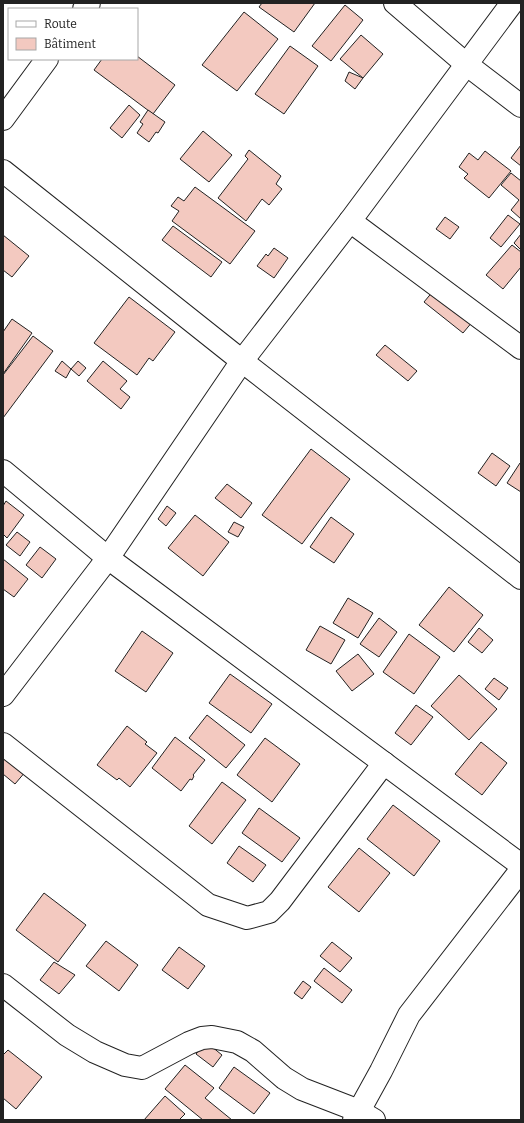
<svg xmlns="http://www.w3.org/2000/svg" width="524" height="1123" viewBox="0 0 524 1123" font-family="Bitter,serif">
<style>
.building{fill:#f3c9c0;stroke:#222}
.lines{fill:none;stroke-linecap:round;stroke-linejoin:round}
.minor-casing{stroke:#222;stroke-width:24}
.major-casing{stroke:#222;stroke-width:24}
.minor{stroke:#fff;stroke-width:22}
.major{stroke:#fff;stroke-width:22}
</style>
<rect width="100%" height="100%" fill="#fff"/>
<g class="building">
<path d="M262 3H315L294 32 259 7Z"/>
<path d="M345 5 363 20 331 61 312 46Z"/>
<path d="M244 12 278 39 237 91 202 65Z"/>
<path d="M361 35 383 54 363 78 340 59Z"/>
<path d="M290 46 318 66 284 114 255 94Z"/>
<path d="M137 56 175 85 153 114 94 70 102 59H137Z"/>
<path d="M349 72 363 78 355 89 345 81Z"/>
<path d="M129 105 140 115 122 138 110 128Z"/>
<path d="M148 110 165 122 158 133 156 132 149 142 137 133 143 124 140 122Z"/>
<path d="M203 131 232 155 209 182 180 159Z"/>
<path d="M521 145V166L511 158Z"/>
<path d="M249 150 281 176 276 184 282 189 269 205 262 199 246 221 218 198 248 159 245 156Z"/>
<path d="M485 151 511 171 489 198 464 178 468 174 459 167 469 153 478 160Z"/>
<path d="M511 173 521 181V219L511 210 519 200 501 185Z"/>
<path d="M195 187 255 231 230 264 172 221 179 211 171 206 178 197 184 201Z"/>
<path d="M508 215 520 224 501 247 490 238Z"/>
<path d="M445 217 459 227 450 239 436 229Z"/>
<path d="M173 226 222 262 211 277 162 240Z"/>
<path d="M521 234V250L514 243Z"/>
<path d="M3 235 29 256 12 277 3 270Z"/>
<path d="M512 245 521 252V267L503 289 486 275Z"/>
<path d="M274 248 288 258 274 278 257 266 266 254 268 256Z"/>
<path d="M434 290 473 321 463 333 424 302Z"/>
<path d="M129 297 175 332 153 361 149 358 137 375 94 343Z"/>
<path d="M12 319 32 333 3 374V332Z"/>
<path d="M33 336 53 351 3 418V375Z"/>
<path d="M385 345 417 371 408 381 376 355Z"/>
<path d="M62 361 71 369 66 378 55 371Z"/>
<path d="M78 361 86 368 79 376 71 369Z"/>
<path d="M103 361 127 381 120 389 130 397 121 409 87 381Z"/>
<path d="M311 449 350 479 302 544 262 515Z"/>
<path d="M492 453 510 466 496 486 478 473Z"/>
<path d="M520 463H521V492L507 483Z"/>
<path d="M227 484 252 503 241 518 215 498Z"/>
<path d="M6 501 24 515 7 538 3 534V506Z"/>
<path d="M167 506 176 513 166 526 158 519Z"/>
<path d="M195 515 229 542 203 576 168 548Z"/>
<path d="M331 517 354 534 334 563 310 547Z"/>
<path d="M234 522 244 527 238 537 228 532Z"/>
<path d="M17 532 30 542 20 556 6 545Z"/>
<path d="M40 547 56 559 42 578 26 565Z"/>
<path d="M3 559 28 579 14 597 3 589Z"/>
<path d="M449 587 483 615 454 652 419 625Z"/>
<path d="M348 598 373 613 358 638 333 623Z"/>
<path d="M379 618 397 632 379 657 360 644Z"/>
<path d="M320 626 345 640 331 664 306 650Z"/>
<path d="M479 628 493 640 482 653 468 642Z"/>
<path d="M142 631 173 653 146 692 115 671Z"/>
<path d="M409 634 440 657 414 694 383 672Z"/>
<path d="M358 654 374 674 352 691 336 671Z"/>
<path d="M230 674 272 704 251 733 209 703Z"/>
<path d="M459 675 497 709 469 740 431 706Z"/>
<path d="M494 678 508 688 499 700 485 689Z"/>
<path d="M416 705 433 717 411 745 395 733Z"/>
<path d="M207 715 245 745 226 768 189 738Z"/>
<path d="M127 726 147 742 145 744 157 753 130 787 119 778 117 780 97 765Z"/>
<path d="M175 737 205 760 193 775 194 776 192 780 190 779 181 791 152 768Z"/>
<path d="M265 738 300 764 272 802 237 775Z"/>
<path d="M481 742 507 763 482 795 455 774Z"/>
<path d="M3 753 26 771 15 784 3 774Z"/>
<path d="M222 782 246 800 212 844 189 826Z"/>
<path d="M393 805 440 841 414 876 367 839Z"/>
<path d="M259 808 300 838 282 862 242 833Z"/>
<path d="M239 846 266 865 253 882 227 863Z"/>
<path d="M359 848 390 873 359 912 328 887Z"/>
<path d="M44 893 86 925 58 962 16 930Z"/>
<path d="M106 941 138 965 119 991 86 966Z"/>
<path d="M332 942 352 958 340 972 320 956Z"/>
<path d="M179 947 205 966 188 989 162 970Z"/>
<path d="M54 962 75 975 59 994 40 980Z"/>
<path d="M324 968 352 990 342 1003 314 981Z"/>
<path d="M303 981 311 987 302 999 294 993Z"/>
<path d="M206 1042 222 1055 213 1067 196 1054Z"/>
<path d="M8 1050 42 1077 16 1109 3 1098V1055Z"/>
<path d="M185 1065 214 1088 205 1098 232 1120H203L165 1089Z"/>
<path d="M234 1067 270 1093 254 1114 219 1088Z"/>
<path d="M165 1096 185 1114 179 1120H144Z"/>
</g>
<g class="lines">
<g class="minor-casing">
<g id="minor">
<path d="M395 3 466 64 521 106"/>
<path d="M84 9 89 3"/>
<path d="M3 119 47 59"/>
<path d="M350 221 521 348"/>
<path d="M3 471 108 558 521 865"/>
<path d="M3 695 108 558 242 361 350 221 512 3"/>
<path d="M3 744 208 905 247 918 269 912 280 901 384 763"/>
<path d="M3 985 67 1035 95 1052 125 1065 142 1068 189 1043 202 1038 212 1037 237 1042 253 1051 284 1078 302 1089 359 1111 374 1120"/>
<path d="M354 1120 381 1071 409 1015 521 870"/>
</g>
</g>
<g class="major-casing">
<path id="major" d="M3 171 242 361 521 578"/>
</g>
<use href="#minor" class="minor"/>
<use href="#major" class="major"/>
</g>
<rect width="524" height="1123" fill="none" stroke="#222222" stroke-width="8"/>
<rect x="8" y="8" width="130" height="52" fill="#ffffff" stroke="#a7a7a7"/>
<rect x="16" y="21" width="20" height="6" fill="#ffffff" stroke="#a7a7a7"/>
<text x="44" y="28" font-size="12" fill="#222222">Route</text>
<rect x="16" y="38" width="20" height="12" fill="#f3c9c0" stroke="#a7a7a7"/>
<text x="44" y="48" font-size="12" fill="#222222">Bâtiment</text>
</svg>
